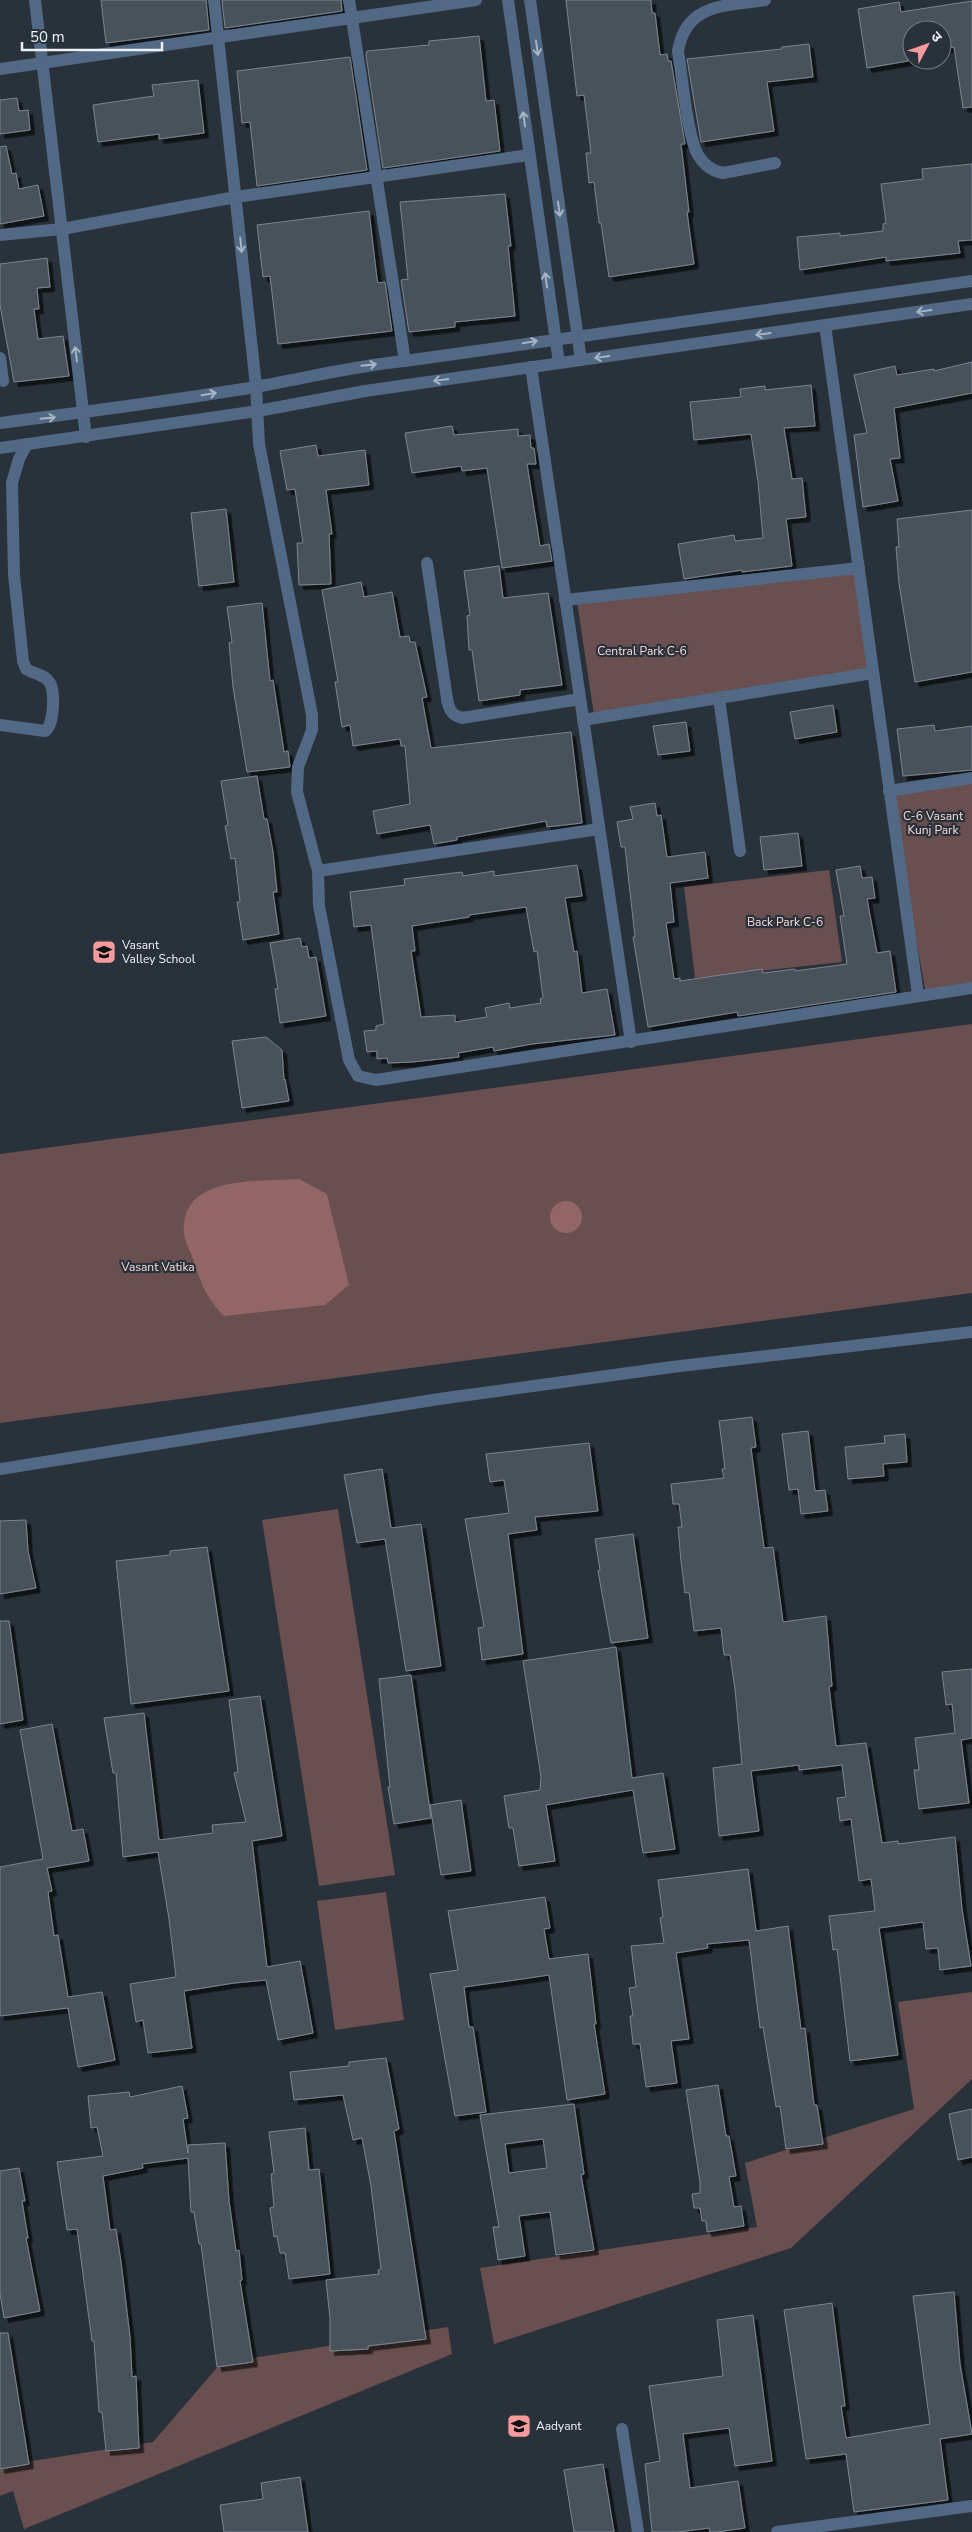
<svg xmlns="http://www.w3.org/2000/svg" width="972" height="2532" viewBox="0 0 972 2532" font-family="'Nunito Sans','Noto Sans Devanagari',sans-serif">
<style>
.green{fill:#694f4f}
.water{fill:#926667}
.building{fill:#48515a;stroke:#7c8590;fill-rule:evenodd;filter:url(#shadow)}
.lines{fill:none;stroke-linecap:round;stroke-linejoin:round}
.street{stroke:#516985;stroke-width:12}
.oneway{stroke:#a7b4c4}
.labels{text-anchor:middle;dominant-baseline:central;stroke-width:4.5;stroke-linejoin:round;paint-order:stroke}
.park-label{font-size:12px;fill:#f9dad9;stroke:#29313a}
.poi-label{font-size:12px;fill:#edf2f8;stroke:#29313a;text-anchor:start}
</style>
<defs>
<filter id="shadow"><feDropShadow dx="4.5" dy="4.5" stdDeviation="0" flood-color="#0009"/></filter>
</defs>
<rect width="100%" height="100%" fill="#29313a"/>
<g class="green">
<path d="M859 568 873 673 594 715 577 602Z"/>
<path d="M972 778V988L926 994 889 791Z"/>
<path d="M829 870 842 962 695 978 684 887Z"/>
<path d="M972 1024V1293L0 1423V1154Z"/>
<path d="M338 1509 395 1875 319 1886 262 1520Z"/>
<path d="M386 1892 404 2020 335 2030 317 1901Z"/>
<path d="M972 1992V2079L791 2248 494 2344 480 2268 757 2227 745 2163 914 2109 898 2002Z"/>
<path d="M448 2327 452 2354 24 2529 13 2491 0 2496V2466L153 2442 221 2363Z"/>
</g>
<g class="water">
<path d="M299 1179 327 1194 349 1285 325 1305 224 1316C203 1294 202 1284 192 1256 189 1249 185 1241 184 1234 179 1174 259 1182 299 1179Z"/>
<circle cx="566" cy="1217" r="16"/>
</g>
<g class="building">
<path d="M101 0H206L209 30 106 43Z"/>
<path d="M222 0H341L342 11 225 28Z"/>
<path d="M566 0H651L652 13H655L660 55 667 54 668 61H671L685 144H681L689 212H687L694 264 609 277 601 223H599L594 182 589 183 586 153H591L584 95 577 96Z"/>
<path d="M972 1V107L963 108 954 47 942 49V30H912V54L907 55 908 61 867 68 858 9 899 2 901 12Z"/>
<path d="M479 36 486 101 494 100 500 151 383 168 366 55 367 51 429 45V41Z"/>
<path d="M809 44 813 77 767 82 774 131 701 142 687 59 782 49V47Z"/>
<path d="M350 57 367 170 257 186 250 122 242 123 237 71Z"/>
<path d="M198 80 204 133 159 139V134L98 142 93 105 154 96 152 85Z"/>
<path d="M17 98 19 111 28 110 30 130 0 134V100Z"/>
<path d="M6 146 12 174 16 173 19 189 38 185 44 216 0 224V147Z"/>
<path d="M972 164V240L958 241 960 253 886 261V257L800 270 797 237 840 233V236L883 231V224L886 223 881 184 923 179 922 169Z"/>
<path d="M505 194 511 246H508L515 316 455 322V327L409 332 401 280 408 279 400 202Z"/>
<path d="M369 211 377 279 378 283 385 282 392 331 278 344 270 276 263 277 257 225Z"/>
<path d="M47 258 50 287 37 288 39 309H34L38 339 63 336 69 376 14 382 0 305V264Z"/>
<path d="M972 362V393L894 408 900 458 890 459 898 501 863 507 854 435 867 433 854 375 895 366 897 375 934 369V371Z"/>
<path d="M811 385 815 426 784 428 792 479 802 478 806 517 786 519 792 566 742 572V570L684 579 678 544 734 535 735 541 763 538 758 482 751 434 694 440 690 402 741 397 740 389 765 386V390Z"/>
<path d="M452 426 454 435 518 429V436L530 435 531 448H534L536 464H527L540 546 549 544 552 561 502 568 487 468 462 471 461 466 412 473 405 433Z"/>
<path d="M316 445 318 456 365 450 369 485 326 490 332 534H329L331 584 299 585 297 543H303L295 489 287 490 280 451Z"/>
<path d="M226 509 234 582 199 586 191 513Z"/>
<path d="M972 510V672L915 682 899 584 896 547H899L897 519Z"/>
<path d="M499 566 503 598 548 593 562 685 520 690V695L479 701 472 650H469L467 616 470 615 464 571Z"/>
<path d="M361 582 364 597 392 592 400 637 409 636 410 642H415L427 697 422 698 431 748 571 732 582 823 547 827 546 821 457 837V840L434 844 430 825 377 834 373 811 410 804 405 746H401L400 739 353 746 350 725 342 727 335 682H338L322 590Z"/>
<path d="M262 603 270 681 273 680 284 752 288 751 290 767 247 772 233 687 229 643 232 642 227 607Z"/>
<path d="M833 705 837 732 795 739 790 712Z"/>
<path d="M686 722 690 751 658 755 653 726Z"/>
<path d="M934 725 935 731 972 726V770L903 776 897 729Z"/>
<path d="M257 776 264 819H267L273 852 277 892H273L279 934 243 940 237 902H240L235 858 231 859 225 826 228 825 221 781Z"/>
<path d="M655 803 657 816 661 815 667 857 705 852 708 878 670 883 674 922 666 923 674 979 680 978V981L762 969 763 973 795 969V971L847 964 840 916H844L836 870 860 866 862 878 872 877 875 898 867 899 877 953 890 951 896 992 738 1016 737 1012 648 1027 633 937H635L625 847H621L617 822 633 819 630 807Z"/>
<path d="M798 833 802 866 764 870 760 837Z"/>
<path d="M577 865 582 896 565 898 574 952 577 951 582 993 607 989 615 1035 532 1044 494 1051 493 1047 458 1053 459 1057 412 1062 388 1063 387 1058 377 1059V1051L367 1052 364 1031 376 1030V1026L384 1024 371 925 354 927 350 892 405 885 404 879 462 872 463 876 494 871V876ZM526 907 534 952 537 951 543 998 540 999 541 1003 510 1008 509 1003 485 1008 487 1017 455 1022V1015L421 1017 411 951H415L412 926 469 917V915Z"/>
<path d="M300 938 302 947 307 946 309 958 316 957 326 1016 280 1023 275 989H278L270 943Z"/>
<path d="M266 1037 282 1050 284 1080 285 1079 289 1101 242 1108 232 1041Z"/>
<path d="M752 1417 756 1447 751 1448 764 1548 773 1547 783 1622 826 1616 832 1686 829 1687 836 1746 866 1743 882 1843 898 1841V1844L955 1837 962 1909 971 1966 940 1970 938 1948 926 1949 923 1922 879 1928 898 2055 850 2061 837 1949 833 1950 829 1916 875 1911 871 1879 859 1881 851 1819 840 1821 837 1798 846 1797 842 1765 799 1770V1765L751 1771 759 1831 719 1836 713 1768 742 1764 735 1689 730 1655H724L721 1628 694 1631 689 1592 685 1593 681 1561 678 1527H682L679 1504H673L671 1484 724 1478 722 1469H725L719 1421Z"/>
<path d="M808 1431 815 1491 825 1490 828 1511 801 1514 798 1489 789 1490 782 1434Z"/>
<path d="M905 1434 907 1462 883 1464 884 1476 848 1479 845 1447 885 1443 884 1436Z"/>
<path d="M589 1443 598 1511 535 1517 537 1530 508 1534 523 1654 482 1660 478 1628 484 1627 465 1519 509 1513 504 1480 490 1482 486 1454Z"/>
<path d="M382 1469 391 1528 421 1524 441 1666 406 1671 385 1539 357 1543 344 1475Z"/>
<path d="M26 1520 28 1551 36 1588 0 1594V1521Z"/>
<path d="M633 1534 648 1638 611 1643 598 1571 600 1570 595 1539Z"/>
<path d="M207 1547 229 1691 131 1704 116 1561 170 1555V1551Z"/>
<path d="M0 1621H9L23 1720 0 1724Z"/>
<path d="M616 1647 632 1778 663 1773 675 1849 643 1853 633 1790 546 1805 555 1861 519 1866 513 1828H509L504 1796 540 1790 541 1777 523 1661Z"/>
<path d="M972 1669V1738L961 1740 969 1803 919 1809 914 1770H919L915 1738 955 1733 952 1704 946 1705 942 1672Z"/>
<path d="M411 1675 431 1818 394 1824 388 1787H390L379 1679Z"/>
<path d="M260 1696 282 1836 252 1841 267 1967 300 1961 313 2033 278 2040 266 1980 234 1983 184 1991 192 2048 148 2053 143 2020 136 2022 130 1984 176 1977 169 1919 158 1852 123 1857 116 1773H113L104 1718 144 1713 159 1840 213 1833 212 1825 246 1822 234 1773 238 1772 229 1700Z"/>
<path d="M52 1724 72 1831 83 1829 89 1861 47 1868 52 1891 48 1892 54 1936 58 1935 68 1997 102 1992 115 2060 78 2067 68 2008 0 2016V1867L43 1859 20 1730Z"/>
<path d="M461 1800 471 1871 441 1875 430 1805Z"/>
<path d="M748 1869 756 1931 788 1926 801 2029 805 2028 814 2105H817L823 2144 786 2149 780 2106 776 2107 763 2027 760 2028 749 1940 707 1944 708 1948 676 1953 689 2039 671 2041 677 2083 646 2087 640 2044H633L630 2016H633L629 1988 636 1987 631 1946 664 1943 660 1918 663 1917 658 1880Z"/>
<path d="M545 1897 550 1928 544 1929 549 1959 588 1954 596 2024H594L605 2094 567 2100 549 1975 515 1980 464 1987 469 2027H473L486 2112 455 2116 430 1974 458 1970 448 1911Z"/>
<path d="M386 2058 399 2129 394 2131 426 2339 368 2346V2349L330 2351V2318L326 2280 379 2274 378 2270 381 2269 371 2186 362 2138 353 2140 343 2095 294 2100 290 2072 349 2066V2062Z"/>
<path d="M718 2085 726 2136H729L736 2176 729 2177 734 2207 741 2206 744 2226 707 2232 706 2221H702L700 2208H694L692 2194 700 2193V2182L686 2090Z"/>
<path d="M182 2086 188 2118 183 2119 188 2153V2145L225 2143 229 2201 236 2251 239 2250 242 2280 240 2281 253 2362 217 2367 201 2244H199L194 2212H191L188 2158 142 2164 143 2168 103 2176 110 2230 116 2229 121 2262 130 2337 132 2377 136 2376 139 2448 106 2451 102 2412H99L94 2341H92L77 2229 67 2230 57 2162 103 2156 97 2127 91 2128 88 2096 129 2092 130 2097Z"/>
<path d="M574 2104 584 2174 581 2175 594 2250 556 2255 550 2212 519 2216 525 2256 498 2260 493 2227H499L480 2115ZM543 2139 547 2168 509 2173 505 2144Z"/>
<path d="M972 2109V2157L958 2160 949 2114Z"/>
<path d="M305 2128 309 2170 319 2169 330 2274 289 2279 285 2253H280L277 2236 274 2237 270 2208 274 2207 271 2174 274 2173 269 2132Z"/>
<path d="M19 2168 25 2201H22L28 2238H26L40 2311 4 2318 0 2293V2171Z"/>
<path d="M954 2292 960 2364 972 2434 940 2439 948 2500 854 2512 846 2454 806 2459 784 2310 832 2303 845 2406H841L846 2438 930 2424 913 2296Z"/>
<path d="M753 2315 772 2461 735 2466 729 2428 683 2434 690 2488 738 2481 745 2528 717 2532H710L709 2528 678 2532H652L645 2464 660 2461 649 2386 723 2376 717 2320Z"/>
<path d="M0 2333H8L29 2464 0 2469Z"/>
<path d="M603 2464 614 2532H574L564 2470Z"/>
<path d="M300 2477 308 2532H224L220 2505 263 2499 261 2483Z"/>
</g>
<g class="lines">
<g class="street">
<path d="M35 0 86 437"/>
<path d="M214 0 256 386 259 444 312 715V730L298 767 297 792 318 871 319 906 349 1060 358 1076 376 1080 972 988"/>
<path d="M349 0 405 361"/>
<path d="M508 0 559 363"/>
<path d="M530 0 581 360"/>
<path d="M765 0C726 6 686 3 678 51 682 75 687 136 698 155 704 165 711 171 723 173L775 163"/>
<path d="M0 69 476 0"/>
<path d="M0 235 62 229 236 197 529 155"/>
<path d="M825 325 918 995"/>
<path d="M0 358 3 381"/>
<path d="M531 367 631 1042"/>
<path d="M0 423C85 412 171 401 255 387 305 378 354 366 405 361L972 281"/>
<path d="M0 448 258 411 365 391 972 304"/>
<path d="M427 563 447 699C449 709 451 715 462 718L580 699"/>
<path d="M565 600 859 568"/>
<path d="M719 698 740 851"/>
<path d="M583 720 873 673"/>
<path d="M0 725 45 731C54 726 55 692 50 683 45 674 34 674 26 669L23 661 14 575 12 483 19 459 27 444"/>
<path d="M889 791 972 778"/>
<path d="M318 871 599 829"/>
<path d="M0 1469 439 1399 672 1367 972 1332"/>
<path d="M622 2429 638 2532"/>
<path d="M777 2532 972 2506"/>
</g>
</g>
<defs><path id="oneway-shaft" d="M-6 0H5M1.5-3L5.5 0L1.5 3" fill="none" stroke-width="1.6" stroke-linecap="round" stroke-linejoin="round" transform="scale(1.25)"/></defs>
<g class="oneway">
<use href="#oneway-shaft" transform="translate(537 48) rotate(82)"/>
<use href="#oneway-shaft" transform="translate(524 119) rotate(-98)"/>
<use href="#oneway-shaft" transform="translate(559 209) rotate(82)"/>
<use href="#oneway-shaft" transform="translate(241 245) rotate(84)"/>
<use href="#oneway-shaft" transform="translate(546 280) rotate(-98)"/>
<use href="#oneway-shaft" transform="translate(924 311) rotate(172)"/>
<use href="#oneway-shaft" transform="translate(763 334) rotate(172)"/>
<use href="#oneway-shaft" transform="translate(530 342) rotate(-9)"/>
<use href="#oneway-shaft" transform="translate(76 354) rotate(-97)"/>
<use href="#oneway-shaft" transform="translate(602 357) rotate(172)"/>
<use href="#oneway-shaft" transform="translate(369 365) rotate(-6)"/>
<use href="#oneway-shaft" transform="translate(441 380) rotate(172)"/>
<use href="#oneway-shaft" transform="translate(209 394) rotate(-9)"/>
<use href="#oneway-shaft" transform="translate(48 418) rotate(-6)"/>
</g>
<defs>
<g id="school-square" transform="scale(1.25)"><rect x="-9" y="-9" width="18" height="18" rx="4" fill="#f59b9d" stroke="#29313a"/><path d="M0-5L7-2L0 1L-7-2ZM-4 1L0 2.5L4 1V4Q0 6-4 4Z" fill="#111"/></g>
</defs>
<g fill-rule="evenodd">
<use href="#school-square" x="104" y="952"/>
<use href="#school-square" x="519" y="2426"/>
</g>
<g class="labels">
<g class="park-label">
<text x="642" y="651">Central Park C-6</text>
<text x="933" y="816">C-6 Vasant<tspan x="933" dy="14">Kunj Park</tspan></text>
<text x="785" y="922">Back Park C-6</text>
<text x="158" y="1267">Vasant Vatika</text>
</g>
<g class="poi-label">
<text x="122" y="945">Vasant<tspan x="122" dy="14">Valley School</tspan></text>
<text x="536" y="2426">Aadyant</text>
</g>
</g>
<g transform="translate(927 45) rotate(49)"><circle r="24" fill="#29313a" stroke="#777e86"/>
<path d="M0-4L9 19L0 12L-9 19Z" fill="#f59b9d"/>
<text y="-8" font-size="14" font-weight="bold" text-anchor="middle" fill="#edf2f8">उ</text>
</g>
<path d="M22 42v8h140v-8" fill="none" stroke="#edf2f8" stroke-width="2.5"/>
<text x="30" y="42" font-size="15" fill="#edf2f8" stroke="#29313a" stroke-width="4" paint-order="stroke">50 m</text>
</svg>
